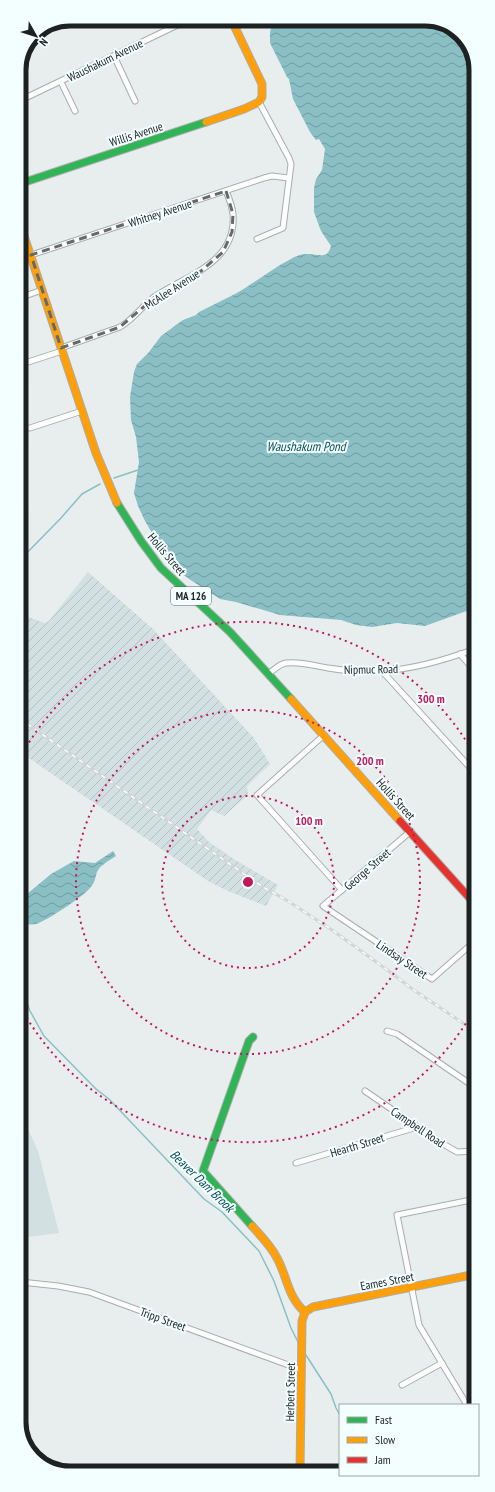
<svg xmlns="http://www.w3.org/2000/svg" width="495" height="1492" viewBox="0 0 495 1492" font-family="'PT Sans Narrow',sans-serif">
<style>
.built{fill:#d2e0e1}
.industrial{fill:url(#industrial-furrows)}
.park{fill:url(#park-crowns)}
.water{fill:url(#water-waves)}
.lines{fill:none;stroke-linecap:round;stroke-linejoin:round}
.stream{stroke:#8ac0c5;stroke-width:1.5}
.street-casing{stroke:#a9adad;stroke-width:7}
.fast-casing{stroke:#a9adad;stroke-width:9}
.slow-casing{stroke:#a9adad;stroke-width:9}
.jam-casing{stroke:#a9adad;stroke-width:9}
.street{stroke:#fcfcfc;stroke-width:5}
.fast{stroke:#30b455;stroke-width:7}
.slow{stroke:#ff9f0a;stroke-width:7}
.jam{stroke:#e5322d;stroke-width:7}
.rail-casing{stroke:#d3d4d4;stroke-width:3}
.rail{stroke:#f2feff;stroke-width:1.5;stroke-dasharray:4.5;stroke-linecap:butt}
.marked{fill:none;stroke:#646969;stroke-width:3;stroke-dasharray:8 5;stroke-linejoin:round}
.ring{fill:none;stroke:#c2185b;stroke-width:2;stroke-dasharray:2 4}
.labels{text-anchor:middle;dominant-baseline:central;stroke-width:4;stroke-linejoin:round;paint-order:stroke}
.shield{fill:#f2feff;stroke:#5d6364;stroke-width:1}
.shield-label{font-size:11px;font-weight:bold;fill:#1d2121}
.street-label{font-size:12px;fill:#1d2121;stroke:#f2feff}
.water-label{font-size:13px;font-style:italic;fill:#094f54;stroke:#f2feff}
.rim{fill:none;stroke:#1d2121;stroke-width:5}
.centre{fill:#c2185b;stroke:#f2feff;stroke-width:2}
.ring-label{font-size:12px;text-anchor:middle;font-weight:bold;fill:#c2185b;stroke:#f2feff;stroke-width:4;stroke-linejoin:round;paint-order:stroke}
</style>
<defs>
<pattern id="industrial-furrows" width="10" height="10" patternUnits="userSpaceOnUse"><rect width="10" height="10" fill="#d2e0e1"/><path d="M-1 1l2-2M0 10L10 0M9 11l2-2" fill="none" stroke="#b4c0c1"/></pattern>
<pattern id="park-crowns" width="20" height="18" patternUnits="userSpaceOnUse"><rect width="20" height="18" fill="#c9ecf0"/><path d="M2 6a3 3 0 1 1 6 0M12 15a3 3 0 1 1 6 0" fill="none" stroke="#accace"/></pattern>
<pattern id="water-waves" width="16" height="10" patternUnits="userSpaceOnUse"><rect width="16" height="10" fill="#8ac0c5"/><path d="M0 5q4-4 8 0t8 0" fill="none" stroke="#709ca0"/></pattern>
</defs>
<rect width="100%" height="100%" fill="#e8eeee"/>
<path class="built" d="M20 1111 38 1151 59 1233 20 1238Z"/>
<path class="industrial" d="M88 572 153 629 254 738 270 764 247 786 248 795 224 816 211 810 197 829 209 842 237 861 278 885 266 906 230 892 208 881 20 752V614L45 623 49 621Z"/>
<path class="park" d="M476 1311V1328L468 1313Z"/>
<g class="water">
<path d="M274 19H428L458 32 474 57 475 608 425 626 397 623 372 627 356 625 341 620 280 615 236 602 220 599 189 579 179 571 161 548 145 521 138 506 134 493 139 462 136 437 131 420 130 397 134 372 137 364 149 352 161 336 183 320 196 315 199 312C211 306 223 300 235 294 253 284 270 270 289 260 294 257 300 254 306 254 318 253 327 261 331 246L321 231 314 212V188L316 179 322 170 325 149 319 139 316 140 310 132 293 99 289 79 287 77 270 43V32Z"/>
<path d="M113 851 116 856C110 860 100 865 97 872 95 878 95 883 90 888 83 897 46 921 36 924 31 925 25 924 20 924V902L27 894 51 874 74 861 95 863Z"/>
</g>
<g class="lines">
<g class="stream">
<path d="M114 478 138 470"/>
<path d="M20 560 61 518 82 494 100 484"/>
<path d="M20 984 30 1011 44 1036 96 1089 109 1099 204 1199 222 1212 259 1251 274 1281 291 1328 299 1344"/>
<path d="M304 1352 331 1394 336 1408 340 1415"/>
</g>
<g class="street-casing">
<g id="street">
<path d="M114 56 135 101"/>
<path d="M61 82 75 111"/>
<path d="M19 101 190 19"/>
<path d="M257 239 283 228 291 164 289 158 259 102"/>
<path d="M31 255 264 178 272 176 289 178"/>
<path d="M19 298 42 290"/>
<path d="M61 348 120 327C133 320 142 306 154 297 187 275 237 263 233 214 232 206 229 198 226 191"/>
<path d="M19 365 62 351"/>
<path d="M30 428 82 411"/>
<path d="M460 654 475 671"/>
<path d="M382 671 475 773"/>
<path d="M268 674C274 670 279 664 286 663 300 661 315 666 328 668 347 671 365 673 383 671 415 669 445 660 475 649"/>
<path d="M324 735 257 795 342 890"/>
<path d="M411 831 323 906 432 979 475 941"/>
<path d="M387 1031 397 1034 476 1088"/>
<path d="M365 1091 438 1141 457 1152 476 1151"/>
<path d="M296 1163 417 1127"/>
<path d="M21 1282 58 1286 89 1292 302 1370"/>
<path d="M402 1385 442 1363"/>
<path d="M467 1405 419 1325 397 1215 476 1199"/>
</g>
</g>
<g class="fast-casing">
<g id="fast">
<path d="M19 184 206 122"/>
<path d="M117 503 141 541 161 568 230 632 291 699"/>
<path d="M252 1226 203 1171 249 1041 253 1037"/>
</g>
</g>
<g class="slow-casing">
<g id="slow">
<path d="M206 122 244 109 259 102 262 97V84L231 19"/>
<path d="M19 221 96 453 117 503"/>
<path d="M291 699 400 821"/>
<path d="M252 1226C261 1236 271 1246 277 1258 287 1276 288 1298 305 1312"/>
<path d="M300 1472 302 1321 305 1312 313 1307 476 1274"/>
</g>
</g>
<g class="jam-casing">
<path id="jam" d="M400 821 475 904"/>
</g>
<use href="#street" class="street"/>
<use href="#fast" class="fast"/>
<use href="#slow" class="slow"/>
<use href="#jam" class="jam"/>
<g class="rail-casing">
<path id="rail" d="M20 719 263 887 288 901 332 930 386 969 411 988 476 1032"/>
</g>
<use href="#rail" class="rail"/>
</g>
<path class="marked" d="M226 191 233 214 232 232 223 252 201 271 155 297 120 327 61 348 31 255Z"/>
<g class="ring">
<circle cx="248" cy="882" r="86"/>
<circle cx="248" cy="882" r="172"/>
<path d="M475 1008A259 259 0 0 1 20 1006M20 758A259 259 0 0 1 475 756"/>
</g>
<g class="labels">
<rect class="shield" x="171" y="587" width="40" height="18" rx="3"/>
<g class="shield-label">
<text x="191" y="596">MA 126</text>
</g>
<g class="street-label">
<text transform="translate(105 60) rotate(-26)">Waushakum Avenue</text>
<text transform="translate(136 134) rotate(-18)">Willis Avenue</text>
<text transform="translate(160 213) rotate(-18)">Whitney Avenue</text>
<text transform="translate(172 289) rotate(-33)">McAlee Avenue</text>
<text transform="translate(167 554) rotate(50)">Hollis Street</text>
<text transform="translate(371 669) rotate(-1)">Nipmuc Road</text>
<text transform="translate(396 799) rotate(48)">Hollis Street</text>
<text transform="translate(367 869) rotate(-41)">George Street</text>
<text transform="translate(402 959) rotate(34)">Lindsay Street</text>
<text transform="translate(418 1127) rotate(34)">Campbell Road</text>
<text transform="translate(357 1145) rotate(-17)">Hearth Street</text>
<text transform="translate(387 1281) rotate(-11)">Eames Street</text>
<text transform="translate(163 1319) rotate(20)">Tripp Street</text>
<text transform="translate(290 1392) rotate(-89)">Herbert Street</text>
</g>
<g class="water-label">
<text x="306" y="446">Waushakum Pond</text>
<text transform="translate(202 1181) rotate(44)">Beaver Dam Brook</text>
</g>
</g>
<path d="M0 0H495V1492H0ZM70 26H425A44 44 0 0 1 469 70V1422A44 44 0 0 1 425 1466H70A44 44 0 0 1 26 1422V70A44 44 0 0 1 70 26Z" fill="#f2feff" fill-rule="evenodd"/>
<path class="rim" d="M70 26H425A44 44 0 0 1 469 70V1422A44 44 0 0 1 425 1466H70A44 44 0 0 1 26 1422V70A44 44 0 0 1 70 26Z"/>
<circle cx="248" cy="882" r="6" class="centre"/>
<g class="ring-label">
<text x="431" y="703">300 m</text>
<text x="370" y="765">200 m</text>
<text x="309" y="825">100 m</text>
</g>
<rect x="339" y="1404" width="140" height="72" fill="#f2feff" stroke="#9da6a6"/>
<rect x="347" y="1417" width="20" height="6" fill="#30b455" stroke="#9da6a6"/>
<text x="375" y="1424" font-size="12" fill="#1d2121">Fast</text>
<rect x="347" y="1437" width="20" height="6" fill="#ff9f0a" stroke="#9da6a6"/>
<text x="375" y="1444" font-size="12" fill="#1d2121">Slow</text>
<rect x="347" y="1457" width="20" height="6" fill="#e5322d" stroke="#9da6a6"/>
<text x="375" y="1464" font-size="12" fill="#1d2121">Jam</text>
<g transform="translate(36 36) rotate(129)" stroke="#f2feff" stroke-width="3" paint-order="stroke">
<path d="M0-3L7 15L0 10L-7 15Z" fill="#1d2121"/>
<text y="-6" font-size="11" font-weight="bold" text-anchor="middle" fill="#1d2121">N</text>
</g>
</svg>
